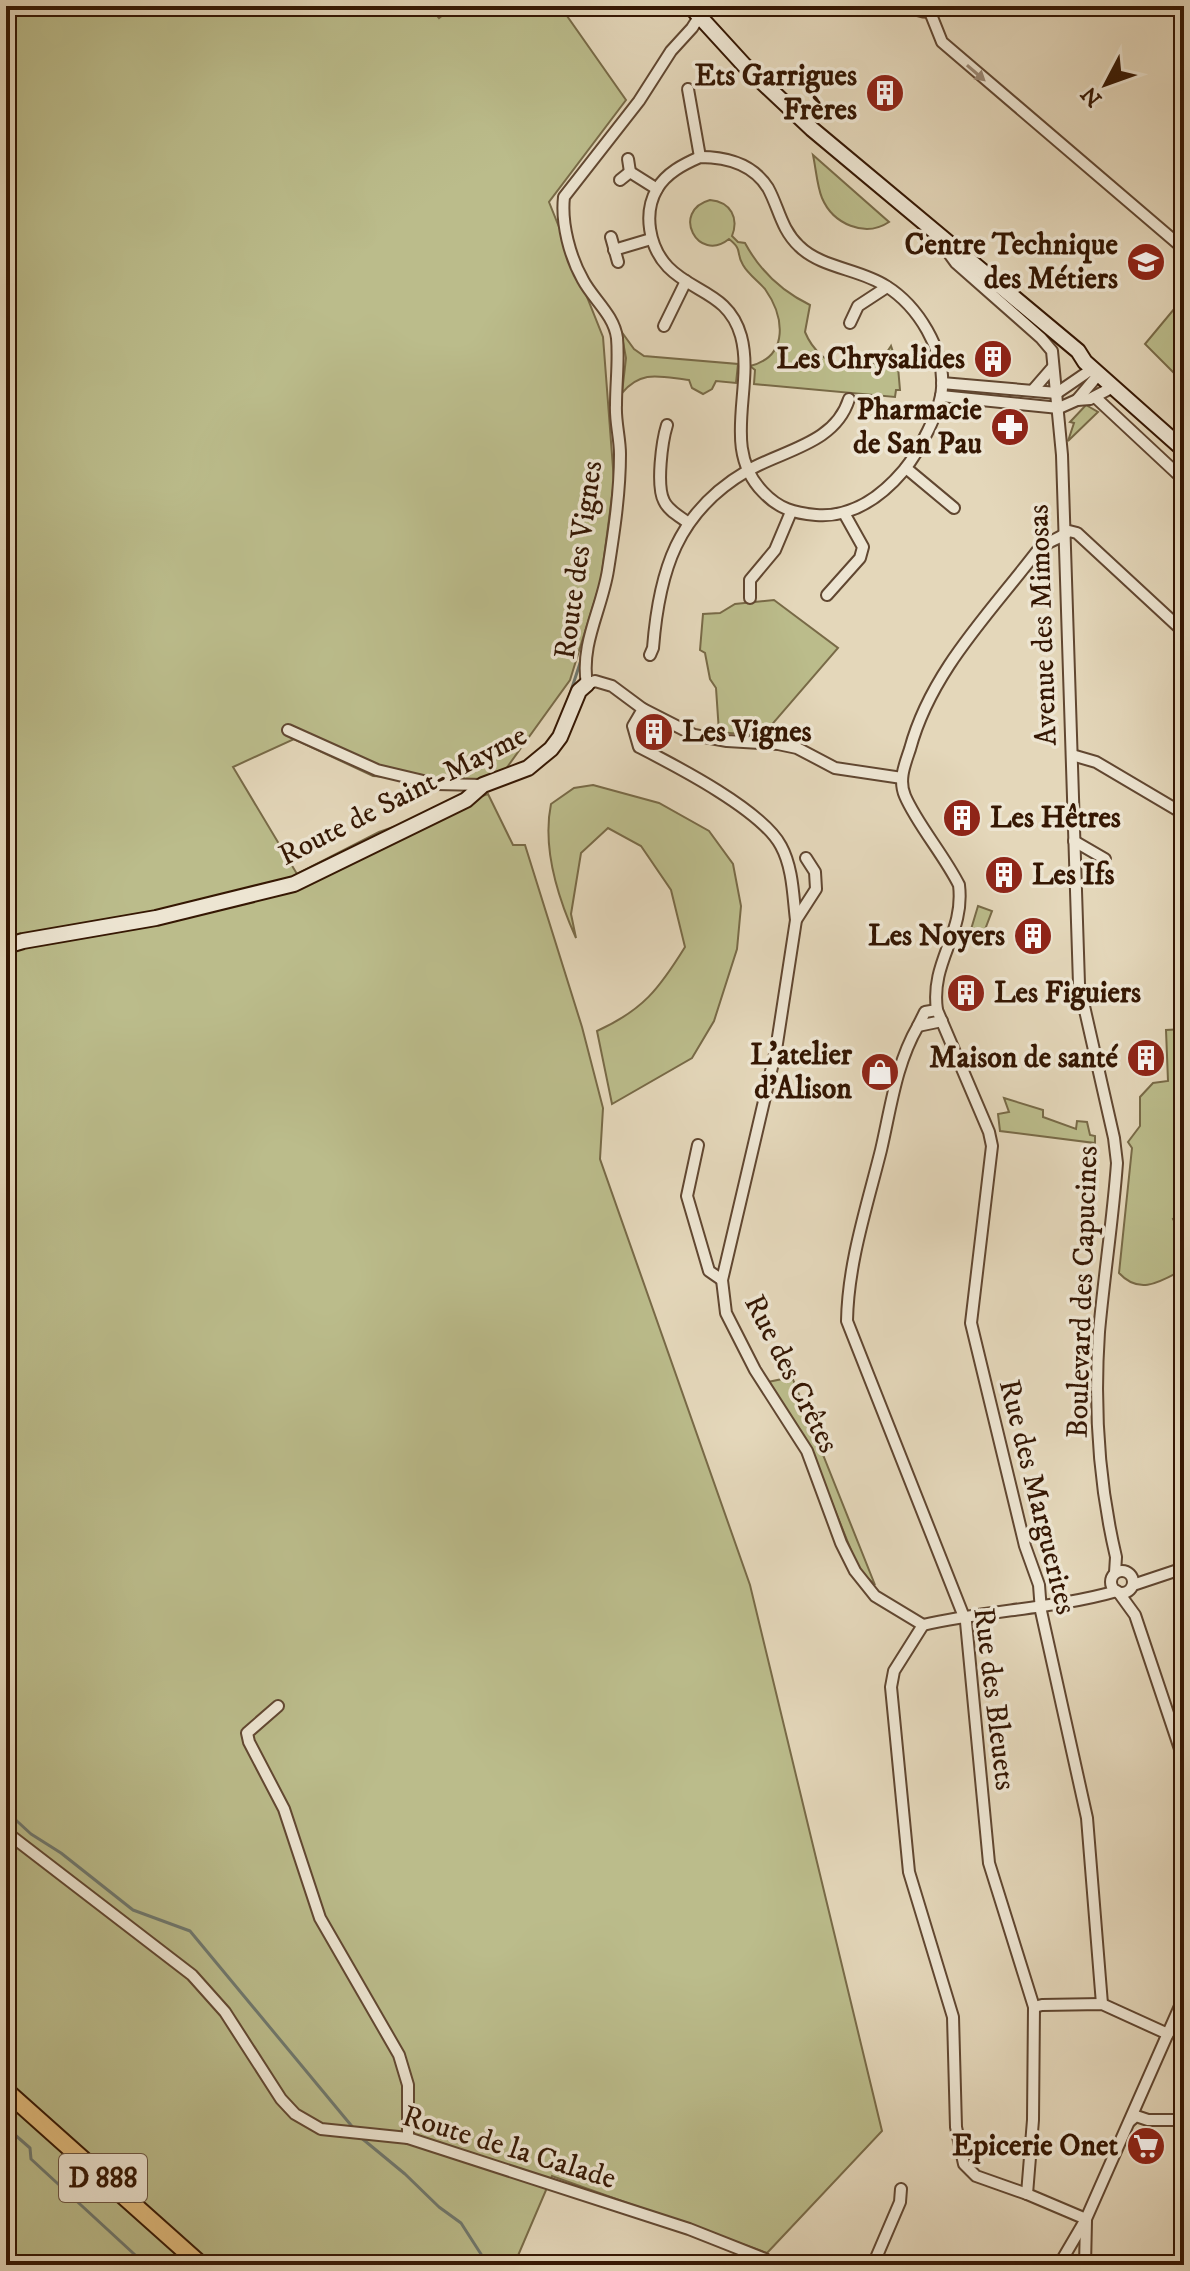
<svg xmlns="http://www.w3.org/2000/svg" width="1190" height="2271" viewBox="0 0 1190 2271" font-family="'IM FELL DW Pica',serif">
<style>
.green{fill:#bbbc8b;stroke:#786a47;stroke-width:2}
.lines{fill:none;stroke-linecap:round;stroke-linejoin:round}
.stream{stroke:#6f786e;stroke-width:3}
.street-casing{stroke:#614731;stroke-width:14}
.secondary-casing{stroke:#351703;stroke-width:18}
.primary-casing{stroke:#351703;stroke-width:20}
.street{stroke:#ede5d2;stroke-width:10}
.secondary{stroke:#ede5d2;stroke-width:14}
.primary{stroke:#e2bc7d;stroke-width:16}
.oneway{fill:#9a8875}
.labels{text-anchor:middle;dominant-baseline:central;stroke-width:7;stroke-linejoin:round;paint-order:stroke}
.shield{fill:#ede5d2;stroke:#6c5541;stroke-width:2}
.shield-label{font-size:28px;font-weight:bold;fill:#351703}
.poi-label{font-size:30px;font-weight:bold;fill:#351703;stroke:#ede5d2;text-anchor:end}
.street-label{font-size:30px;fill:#351703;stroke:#ede5d2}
</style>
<rect width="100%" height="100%" fill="#e4d7ba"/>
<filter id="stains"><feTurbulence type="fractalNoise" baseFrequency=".0025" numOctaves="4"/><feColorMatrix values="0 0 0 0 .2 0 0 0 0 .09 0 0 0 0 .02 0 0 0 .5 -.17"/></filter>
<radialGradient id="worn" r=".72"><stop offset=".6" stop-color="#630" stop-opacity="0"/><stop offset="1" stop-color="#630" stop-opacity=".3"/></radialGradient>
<g class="green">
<path d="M6 6H429L439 18 454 6H560L626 100 549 202 603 337 614 481 601 580 570 680 495 784 373 776 294 739 233 767 297 874 379 832 488 794 513 845H525L582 1027 603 1108 600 1159 750 1585 882 2131 767 2253 552 2176 514 2265H6Z"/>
<path d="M813 155 889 222C865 238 833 224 822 198 817 186 816 169 813 155Z"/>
<path d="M710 200C731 202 739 218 732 236L738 242 745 243C760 271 781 291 810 305L805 332C820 369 868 386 891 346L898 367 900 390H896L895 397 754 384 755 370 750 366C790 356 784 316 765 289 758 281 748 274 743 265 735 252 744 251 729 239 698 264 670 211 710 200Z"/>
<path d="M1184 297V383L1145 344Z"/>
<path d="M621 331 634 349 644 356 738 364 736 383 716 381 712 389 703 394 692 388 689 380C661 377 642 369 622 393L626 358Z"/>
<path d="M1086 405 1098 412 1068 441 1074 423 1070 422Z"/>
<path d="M774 600 838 648 762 736 719 732 716 688 710 679 705 653 700 650 703 614 720 613 735 604Z"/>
<path d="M593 785 659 803 709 831 733 864 741 906 737 949 714 1021 692 1058 612 1104 597 1031C643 1010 659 989 685 947L671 890 641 846 608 828 581 853 571 914 576 938C558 898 542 848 551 804L574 788Z"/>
<path d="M978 906 992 911 981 940 969 936Z"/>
<path d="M1184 1029V1213L1173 1219 1184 1239V1269C1161 1281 1140 1296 1119 1273L1132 1148 1128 1142 1140 1126V1097L1153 1083 1168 1081 1166 1030Z"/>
<path d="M1004 1098 1043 1110V1117L1076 1129 1077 1121 1087 1122 1090 1135 1095 1136V1143L1000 1131 998 1114 1009 1112Z"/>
<path d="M792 1377 875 1585 859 1570 820 1473 768 1382Z"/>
</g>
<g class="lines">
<g class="stream">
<path d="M567 703 582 657"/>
<path d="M6 1811 31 1834 61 1853 133 1910 190 1931 355 2130"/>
<path d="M6 2127 30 2148 31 2159 146 2265"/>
<path d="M359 2136 405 2174 439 2207 461 2223 488 2265"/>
</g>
<g class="street-casing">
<g id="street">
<path d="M706 6 692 28 671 51 639 101 564 197C561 224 570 257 583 280 593 299 614 315 617 338 619 361 616 382 616 405 615 421 620 438 620 454 620 493 614 532 608 570 602 609 580 644 587 684L595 681 612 686 643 709 694 735 727 741 778 744 797 748 835 768 902 778"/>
<path d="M909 6C921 13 932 15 944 6"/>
<path d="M930 12 942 42 1184 249"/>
<path d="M688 89 700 157"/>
<path d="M700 157C726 157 753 164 768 188 779 208 781 229 799 246 821 268 860 269 886 286 918 306 945 350 942 388 941 410 918 453 904 470 882 496 853 518 816 515 794 513 779 509 763 492 720 448 755 388 741 336 729 293 693 293 668 267 649 247 643 213 657 189 666 173 684 164 700 157Z"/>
<path d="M628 159 630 172"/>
<path d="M620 180 630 172 657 189"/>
<path d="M611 237 618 262"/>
<path d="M945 248 956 263 1041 338 1052 351 1062 455 1079 984 1114 1138 1117 1163C1113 1219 1104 1276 1099 1332 1094 1406 1099 1485 1116 1557L1115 1573"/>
<path d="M614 250 651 239"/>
<path d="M850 323 858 306 887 287"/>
<path d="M664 326 686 281"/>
<path d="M942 383 1057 393"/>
<path d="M1033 390 1053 367"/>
<path d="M1057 393 1092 369"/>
<path d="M941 396 1059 408 1077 400 1090 399 1113 387"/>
<path d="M1095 397 1184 480"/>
<path d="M1077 400 1098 375"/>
<path d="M667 425C662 441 656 486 664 501 668 510 679 516 687 522"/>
<path d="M906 468 954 508"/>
<path d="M827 595 860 558 863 547 844 513"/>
<path d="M750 598V580L775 550 791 512"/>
<path d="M650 655 653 648C659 571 677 512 747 471 783 450 835 444 849 399"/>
<path d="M643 709 633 726 639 747C676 766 762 810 781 846 793 868 793 896 796 920"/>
<path d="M288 730 377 770 436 784 483 785"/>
<path d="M1072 755 1096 762 1184 814"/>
<path d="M1074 841 1105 859"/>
<path d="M806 858 815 872 816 889 796 920 776 1050 722 1280 726 1313 755 1370 807 1451 841 1543 855 1571 875 1596 923 1625"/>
<path d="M937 1010 925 1012 918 1026 942 1021"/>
<path d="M918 1026C896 1064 891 1107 881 1150 867 1206 848 1263 847 1321L966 1622 989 1863 1034 2007 1033 2120 1027 2194 1086 2219"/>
<path d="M698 1145 687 1196 709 1271 722 1280"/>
<circle cx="1122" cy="1582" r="11"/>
<path d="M1133 1585 1184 1568"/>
<path d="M1119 1593 1135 1615 1184 1761"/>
<path d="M923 1625 894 1671 891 1687 909 1872 953 2017 956 2127 964 2164 976 2176 1027 2194"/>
<path d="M923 1625C987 1610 1054 1609 1117 1591"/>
<path d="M278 1706 247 1733 249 1742 284 1809 320 1918 399 2055 408 2085V2138"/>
<path d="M6 1832 192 1975 225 2012 281 2099 295 2114 321 2129 408 2138 689 2229 765 2259 774 2265"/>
<path d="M1102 2004 1087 1818 1041 1611 1039 1585 1025 1546 971 1323 992 1146 989 1132 937 1010C930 961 965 934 959 885 944 855 917 824 905 796 898 780 905 764 910 749 931 671 990 613 1038 550 1048 540 1059 540 1069 531L1077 533 1184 632"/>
<path d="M1034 2007 1042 2005 1102 2004 1168 2034"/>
<path d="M1130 2121 1136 2116 1148 2120H1184"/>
<path d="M873 2265 900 2202 901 2189"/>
<path d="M1059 2265 1086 2219 1184 1997"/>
<path d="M1085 2265 1086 2221"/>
</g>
</g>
<g class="secondary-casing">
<g id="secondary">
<path d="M690 6 744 65 812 129 1078 351 1085 362 1184 450"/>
<path d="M6 946 23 941 156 918 294 884 466 800 483 785 528 768 551 749 560 737 579 691 587 684"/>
</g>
</g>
<g class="primary-casing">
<path id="primary" d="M6 2091 201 2265"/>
</g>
<use href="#street" class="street"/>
<use href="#secondary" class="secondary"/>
<use href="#primary" class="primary"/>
</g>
<defs><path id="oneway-solid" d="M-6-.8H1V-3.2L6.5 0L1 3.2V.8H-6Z" transform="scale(2)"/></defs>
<use class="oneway" href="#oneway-solid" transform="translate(976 73) rotate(41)"/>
<defs>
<g id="building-disc" transform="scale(2)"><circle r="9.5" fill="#8f2418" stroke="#ede5d2"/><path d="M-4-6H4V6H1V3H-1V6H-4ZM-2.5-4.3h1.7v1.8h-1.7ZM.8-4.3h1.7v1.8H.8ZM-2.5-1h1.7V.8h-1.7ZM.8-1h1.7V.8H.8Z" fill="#fff"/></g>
<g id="school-disc" transform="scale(2)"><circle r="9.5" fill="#8f2418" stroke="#ede5d2"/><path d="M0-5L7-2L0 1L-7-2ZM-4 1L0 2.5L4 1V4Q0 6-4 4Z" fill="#fff"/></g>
<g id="pharmacy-disc" transform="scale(2)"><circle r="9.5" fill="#8f2418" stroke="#ede5d2"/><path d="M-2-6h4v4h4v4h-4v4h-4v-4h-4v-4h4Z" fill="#fff"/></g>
<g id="shop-disc" transform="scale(2)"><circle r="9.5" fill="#8f2418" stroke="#ede5d2"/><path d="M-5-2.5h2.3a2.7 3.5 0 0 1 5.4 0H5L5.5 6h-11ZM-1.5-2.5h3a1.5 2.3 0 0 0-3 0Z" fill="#fff"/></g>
<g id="supermarket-disc" transform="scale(2)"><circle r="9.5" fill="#8f2418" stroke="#ede5d2"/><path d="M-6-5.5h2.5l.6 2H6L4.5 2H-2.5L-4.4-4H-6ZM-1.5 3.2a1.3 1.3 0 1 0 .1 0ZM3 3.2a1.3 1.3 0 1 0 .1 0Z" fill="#fff"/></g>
</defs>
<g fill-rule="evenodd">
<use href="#building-disc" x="885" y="93"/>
<use href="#school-disc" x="1146" y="262"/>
<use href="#building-disc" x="993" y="359"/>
<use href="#pharmacy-disc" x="1010" y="427"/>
<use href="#building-disc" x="654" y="732"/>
<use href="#building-disc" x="962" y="818"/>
<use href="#building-disc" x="1004" y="875"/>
<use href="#building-disc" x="1033" y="936"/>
<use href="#building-disc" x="966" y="993"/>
<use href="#building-disc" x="1146" y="1058"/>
<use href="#shop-disc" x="880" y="1072"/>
<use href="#supermarket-disc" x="1146" y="2146"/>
</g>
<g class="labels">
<rect class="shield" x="59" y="2154" width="88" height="48" rx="6"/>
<g class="shield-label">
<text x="103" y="2178">D 888</text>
</g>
<g class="poi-label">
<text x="857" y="76">Ets Garrigues<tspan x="857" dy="34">Frères</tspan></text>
<text x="1118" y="245">Centre Technique<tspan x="1118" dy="34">des Métiers</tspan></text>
<text x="965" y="359">Les Chrysalides</text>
<text x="982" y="410">Pharmacie<tspan x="982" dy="34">de San Pau</tspan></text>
<text x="682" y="732" text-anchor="start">Les Vignes</text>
<text x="990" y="818" text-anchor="start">Les Hêtres</text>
<text x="1032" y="875" text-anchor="start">Les Ifs</text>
<text x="1005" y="936">Les Noyers</text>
<text x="994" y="993" text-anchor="start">Les Figuiers</text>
<text x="852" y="1055">L'atelier<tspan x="852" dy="34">d'Alison</tspan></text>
<text x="1118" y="1058">Maison de santé</text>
<text x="1118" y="2146">Epicerie Onet</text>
</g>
<g class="street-label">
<text transform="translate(579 560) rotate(-82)">Route des Vignes</text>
<text transform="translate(1043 625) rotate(-92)">Avenue des Mimosas</text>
<text transform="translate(403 796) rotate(-27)">Route de Saint-Mayme</text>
<text transform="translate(1083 1292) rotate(-88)">Boulevard des Capucines</text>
<text transform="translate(791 1374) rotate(63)">Rue des Crêtes</text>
<text transform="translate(1037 1497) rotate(76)">Rue des Marguerites</text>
<text transform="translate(994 1699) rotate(83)">Rue des Bleuets</text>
<text transform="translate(509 2148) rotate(17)">Route de la Calade</text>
</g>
</g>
<rect width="1190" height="2271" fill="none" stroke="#e4d7ba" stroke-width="32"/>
<rect x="8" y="8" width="1174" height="2255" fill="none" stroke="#351703" stroke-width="4"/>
<rect x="16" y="16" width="1158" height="2239" fill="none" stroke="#351703" stroke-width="2"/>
<g transform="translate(1106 84) rotate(229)" stroke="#ede5d2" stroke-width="6" paint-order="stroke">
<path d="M0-6L14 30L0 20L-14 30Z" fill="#351703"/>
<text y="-12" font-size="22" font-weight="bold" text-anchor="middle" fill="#351703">N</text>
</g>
<rect width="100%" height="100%" filter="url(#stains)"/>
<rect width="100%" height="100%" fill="url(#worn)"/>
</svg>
